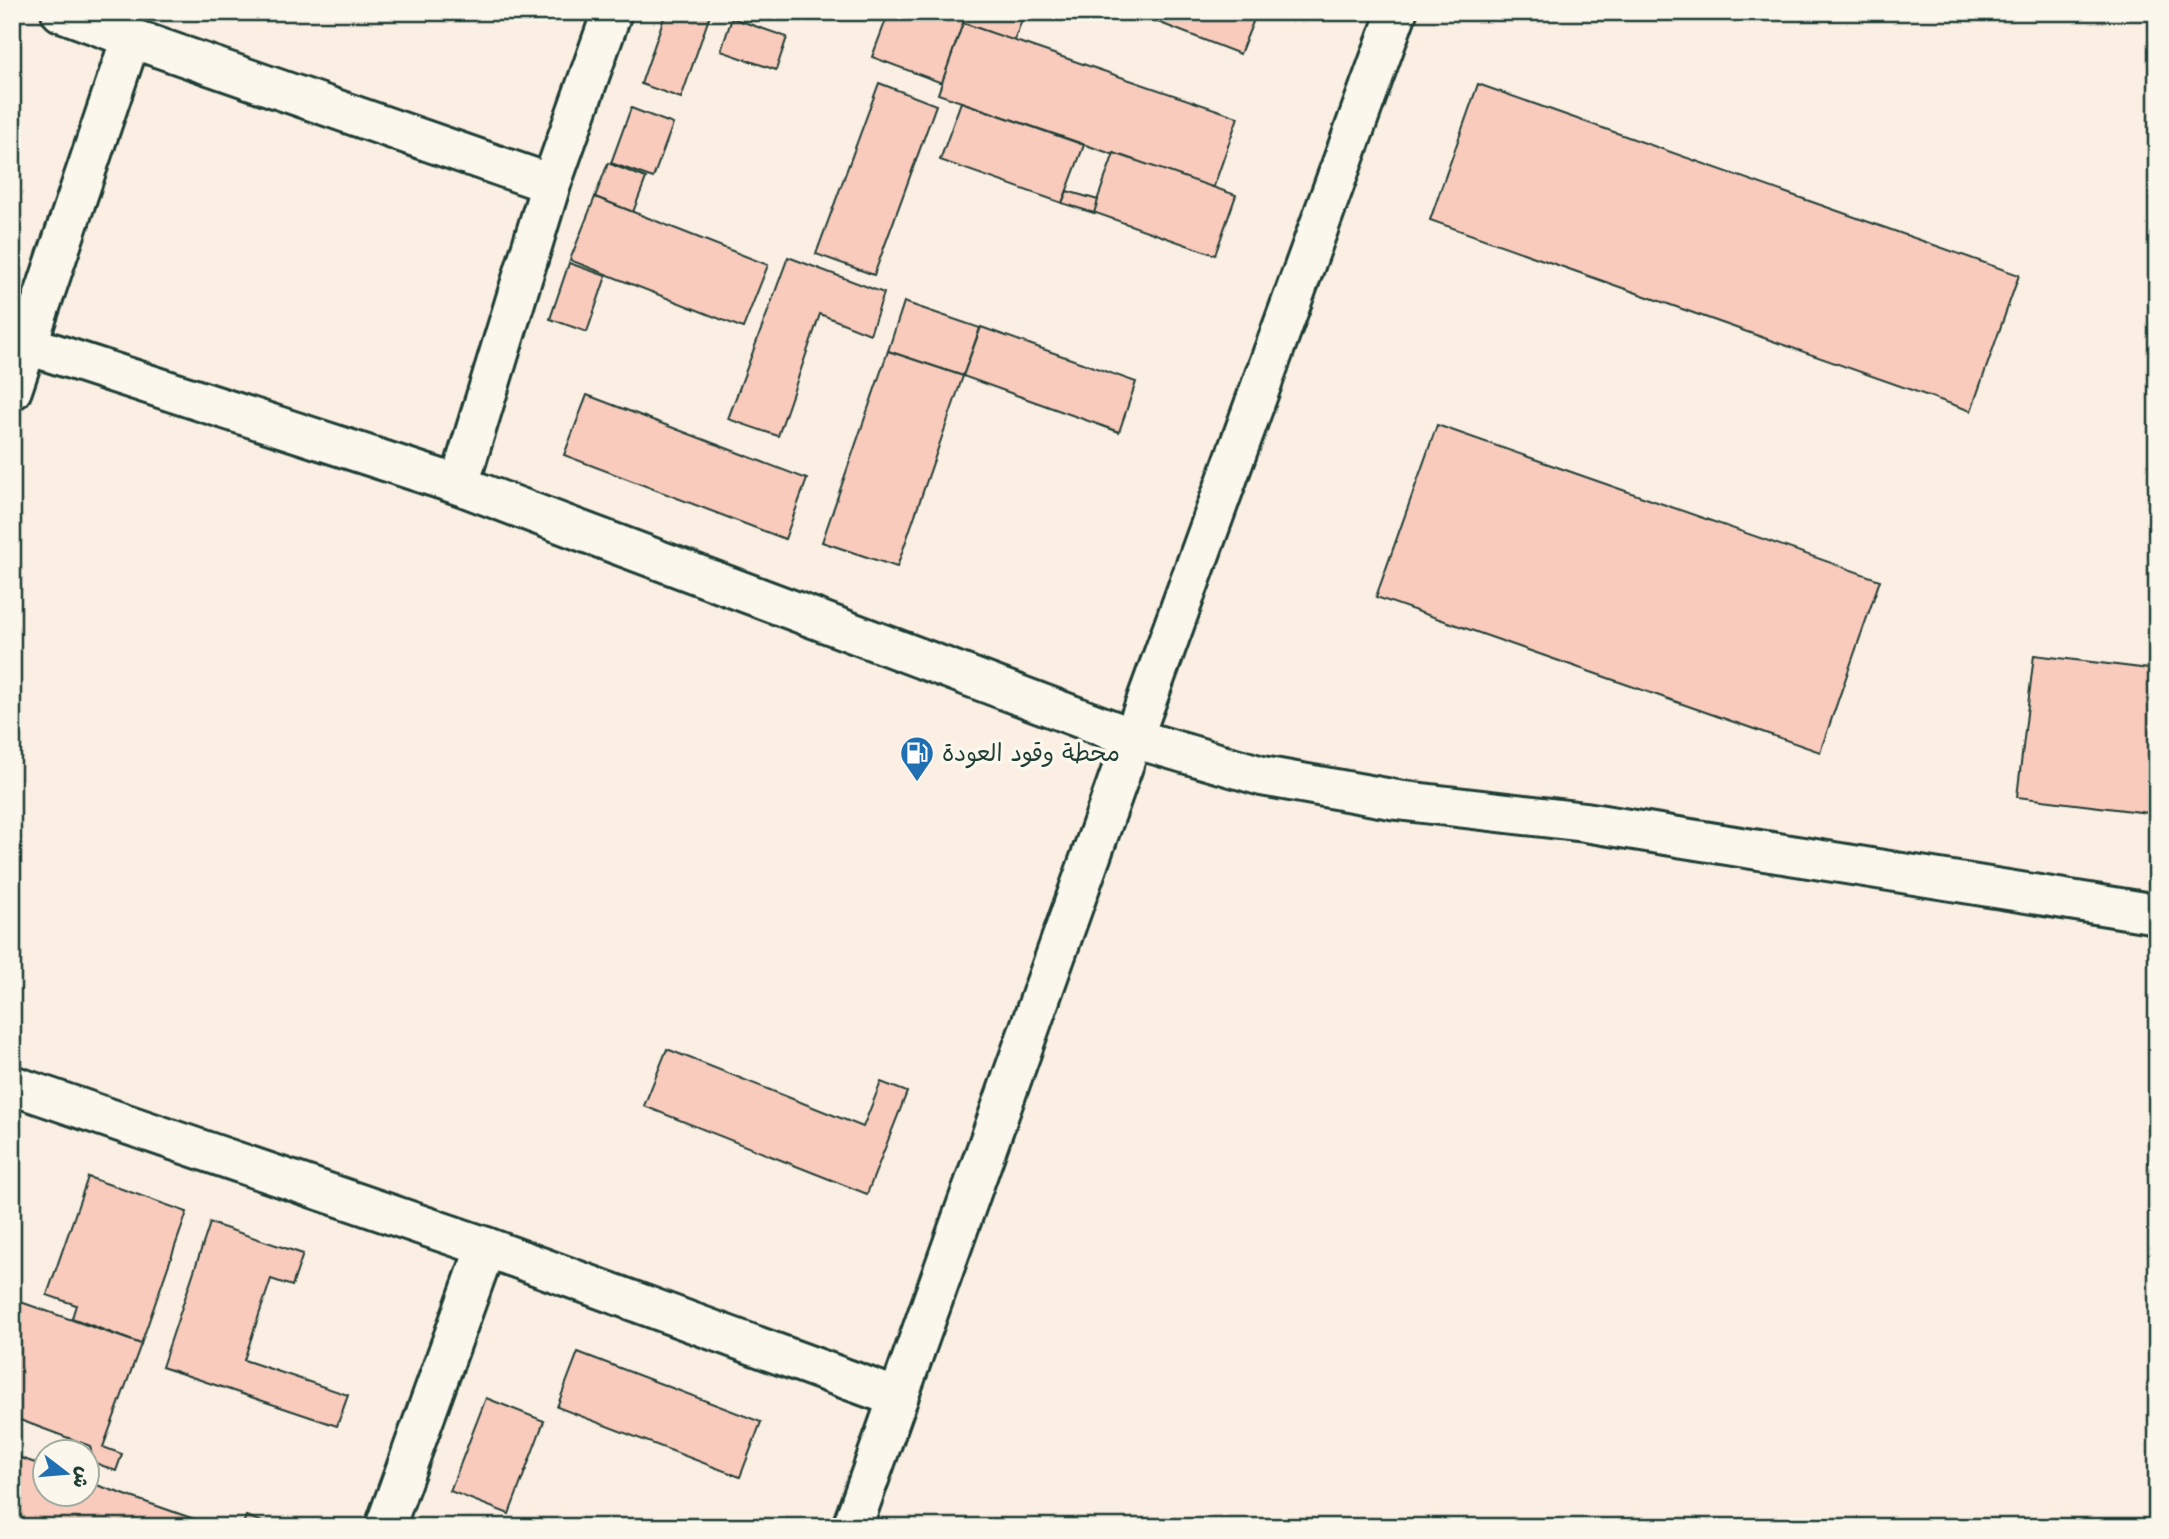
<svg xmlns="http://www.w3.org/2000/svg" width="2169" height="1539" viewBox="0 0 2169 1539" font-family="'Comic Neue','Playpen Sans Arabic',sans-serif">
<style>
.building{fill:#f9cbbd;stroke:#1f3d34;stroke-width:2}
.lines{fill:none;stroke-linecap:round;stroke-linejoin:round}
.minor-casing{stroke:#1f3d34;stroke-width:44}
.minor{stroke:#fbf7ec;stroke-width:38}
.labels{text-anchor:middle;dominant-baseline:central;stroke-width:7;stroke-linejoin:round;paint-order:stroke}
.poi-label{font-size:24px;fill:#1f3d34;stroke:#fbf7ec;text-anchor:start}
</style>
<rect width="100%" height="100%" fill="#fbeee3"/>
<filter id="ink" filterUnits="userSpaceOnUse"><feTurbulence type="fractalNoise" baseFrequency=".0143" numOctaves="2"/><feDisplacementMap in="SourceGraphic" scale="14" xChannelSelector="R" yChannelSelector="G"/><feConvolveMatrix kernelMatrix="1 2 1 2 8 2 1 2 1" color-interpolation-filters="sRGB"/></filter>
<g filter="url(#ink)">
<g class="building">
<path d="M666 12H711L681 98 641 84Z"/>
<path d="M889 12H967L942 83 872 57Z"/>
<path d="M967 12H1025L1014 41 963 23Z"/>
<path d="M1132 12H1257L1240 54Z"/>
<path d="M732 18 787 37 776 70 721 51Z"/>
<path d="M963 23 1238 117 1213 189 938 94Z"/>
<path d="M879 83 936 105 874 275 816 254Z"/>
<path d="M1478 84 2019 275 1971 411 1430 220Z"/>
<path d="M961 102 1084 145 1062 203 940 160Z"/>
<path d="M631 108 673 124 653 178 611 163Z"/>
<path d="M1114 153 1236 195 1215 255 1093 212Z"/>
<path d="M608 163 646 178 633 212 595 197Z"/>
<path d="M1067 191 1098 200 1094 213 1062 203Z"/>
<path d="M595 197 768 265 743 328 570 260Z"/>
<path d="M788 257 884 293 870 334 820 314 778 436 728 419Z"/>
<path d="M569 263 606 276 587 332 550 319Z"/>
<path d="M904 302 980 328 963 376 888 351Z"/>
<path d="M981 327 1136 382 1119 432 963 376Z"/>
<path d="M888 351 963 376 897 567 822 542Z"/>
<path d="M587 395 807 479 785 539 564 455Z"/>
<path d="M1437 425 1880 580 1820 752 1376 597Z"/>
<path d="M2034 655 2157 670V814L2017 797Z"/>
<path d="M667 1049 863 1127 881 1082 907 1092 867 1194 644 1106Z"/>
<path d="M88 1177 187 1212 141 1344 72 1318 76 1305 47 1295Z"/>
<path d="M210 1223 303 1254 292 1286 271 1279 244 1360 348 1395 337 1426 162 1367Z"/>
<path d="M12 1299 141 1344 103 1447 122 1454 116 1471 93 1462 90 1446 12 1417Z"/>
<path d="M578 1352 761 1422 740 1477 557 1407Z"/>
<path d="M486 1398 544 1421 509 1514 450 1491Z"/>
<path d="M13 1455 46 1467V1494H88V1482L197 1520 195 1527H28L12 1521Z"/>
<path d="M246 1516 276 1527H242Z"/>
</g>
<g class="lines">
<g class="minor-casing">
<g id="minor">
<path d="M61 12 131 38 551 184"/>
<path d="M28 345 459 485 1133 738 1262 776 1397 800 1585 822 2157 914"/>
<path d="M12 390 131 38"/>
<path d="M459 485 551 184 612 12"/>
<path d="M12 1085 486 1247 898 1398"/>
<path d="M385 1527 486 1247"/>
<path d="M852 1527 1133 738 1397 12"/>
</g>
</g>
<use href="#minor" class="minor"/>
</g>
</g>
<defs>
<g id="fuel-pin" transform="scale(1.75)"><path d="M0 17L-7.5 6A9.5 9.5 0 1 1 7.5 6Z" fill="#1f6fb2" stroke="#fbf7ec"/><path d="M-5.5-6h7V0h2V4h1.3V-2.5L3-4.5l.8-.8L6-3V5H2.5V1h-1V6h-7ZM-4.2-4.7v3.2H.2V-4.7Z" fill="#fff"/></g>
</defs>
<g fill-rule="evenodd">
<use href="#fuel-pin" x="917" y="753"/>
</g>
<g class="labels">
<g class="poi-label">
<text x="942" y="753">محطة وقود العودة</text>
</g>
</g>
<rect width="2169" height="1539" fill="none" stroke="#fbf7ec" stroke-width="42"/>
<rect x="21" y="21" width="2127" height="1497" fill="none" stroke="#1f3d34" stroke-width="2.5" filter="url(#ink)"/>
<g transform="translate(66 1473) rotate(106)"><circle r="33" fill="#fbf7ec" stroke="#a3ada2" stroke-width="2"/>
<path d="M0-5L12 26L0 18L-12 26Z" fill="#1f6fb2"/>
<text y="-10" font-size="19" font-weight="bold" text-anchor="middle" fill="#1f3d34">ش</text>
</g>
</svg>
